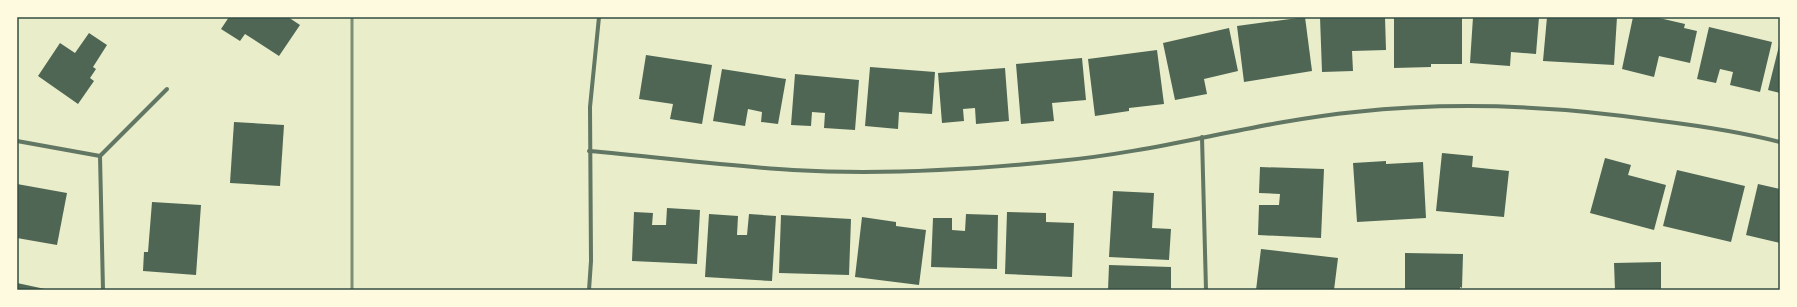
<svg xmlns="http://www.w3.org/2000/svg" width="1797" height="307" viewBox="0 0 1797 307" font-family="'Public Sans',sans-serif">
<style>
.building{fill:#4f6655}
.lines{fill:none;stroke-linecap:round;stroke-linejoin:round}
.minor{stroke:#617663;stroke-width:4}
.rail{stroke:#7c8e77;stroke-width:3}
.neatline{fill:none;stroke:#344e41;stroke-width:1.5}
</style>
<rect width="100%" height="100%" fill="#e9edc9"/>
<g class="building">
<path d="M229 17H288L300 25 279 56 245 34 240 41 221 29Z"/>
<path d="M1305 17 1312 71 1244 82 1237 26Z"/>
<path d="M1320 17H1385L1386 50 1352 51 1353 71 1322 72Z"/>
<path d="M1394 17H1462V64H1431V67L1394 68Z"/>
<path d="M1473 17H1539L1536 54 1511 52 1510 66 1470 63Z"/>
<path d="M1547 17H1617L1614 65 1543 61Z"/>
<path d="M1633 17H1655L1685 24 1684 28 1697 31 1690 63 1659 56 1654 77 1622 69Z"/>
<path d="M1709 27 1772 42 1760 92 1730 85 1733 72 1720 69 1716 83 1697 79Z"/>
<path d="M1229 28 1238 71 1204 79 1207 94 1175 100 1163 43Z"/>
<path d="M89 33 107 45 93 67 96 69 90 78 94 81 78 104 38 76 60 43 75 53Z"/>
<path d="M1779 46H1780V93L1768 90Z"/>
<path d="M1157 50 1164 104 1129 108V111L1095 116 1088 59Z"/>
<path d="M646 55 712 65 702 124 670 119 673 104 639 99Z"/>
<path d="M1082 58 1086 100 1052 103 1054 121 1021 124 1016 64Z"/>
<path d="M870 67 935 72 932 114 899 112 898 129 865 126Z"/>
<path d="M1005 68 1009 121 976 124 975 108 963 109 964 121 942 123 938 73Z"/>
<path d="M722 69 786 79 778 124 761 122 762 112 748 109 745 126 713 121Z"/>
<path d="M795 74 859 80 855 130 824 128 825 113 812 112 811 126 791 125Z"/>
<path d="M234 122 284 125 280 186 230 183Z"/>
<path d="M1442 153 1473 156 1472 167 1509 171 1504 217 1436 211Z"/>
<path d="M1605 158 1631 165 1628 175 1666 185 1654 230 1590 213Z"/>
<path d="M1386 161V164L1423 162 1426 218 1357 222 1353 163Z"/>
<path d="M1260 167 1324 169 1321 238 1258 235 1259 205H1279L1280 194 1259 193Z"/>
<path d="M1677 170 1745 186 1731 242 1663 226Z"/>
<path d="M17 184 67 193 57 245 17 238Z"/>
<path d="M1758 184 1780 189V243L1746 235Z"/>
<path d="M1113 191 1154 193 1152 228 1171 229 1169 260 1109 257Z"/>
<path d="M152 202 201 205 196 275 143 271 144 252H148Z"/>
<path d="M667 208 700 210 697 264 632 261 634 212 653 213 652 225H666Z"/>
<path d="M1007 212 1046 213V222L1074 223 1072 277 1005 274Z"/>
<path d="M709 214 738 216 737 235H747L749 214 776 216 772 281 705 277Z"/>
<path d="M966 214 998 215 997 269 931 267 933 218H952V230L965 231Z"/>
<path d="M781 215 851 219 849 275 779 273Z"/>
<path d="M862 217 896 222V226L926 230 919 285 855 277Z"/>
<path d="M1261 249 1338 258 1334 290H1256Z"/>
<path d="M1405 253 1463 254 1462 288 1460 287V290H1405Z"/>
<path d="M1661 262V290H1615L1614 263Z"/>
<path d="M1109 265 1171 267V290H1108Z"/>
<path d="M17 283 45 289V290H17Z"/>
</g>
<g class="lines">
<g class="minor">
<path d="M1202 137 1206 290"/>
<path d="M17 141 100 156"/>
<path d="M589 151C657 157 725 166 793 170 881 175 970 170 1058 161 1158 152 1255 122 1355 112 1457 101 1560 106 1661 121 1701 126 1741 132 1780 142"/>
<path d="M100 156 103 290"/>
<path d="M100 156 167 89"/>
<path d="M589 290 591 261 590 107 599 17"/>
</g>
<path class="rail" d="M352 290V17"/>
</g>
<rect width="1797" height="307" fill="none" stroke="#fefae0" stroke-width="36"/>
<rect x="18" y="18" width="1761" height="271" class="neatline"/>
</svg>
